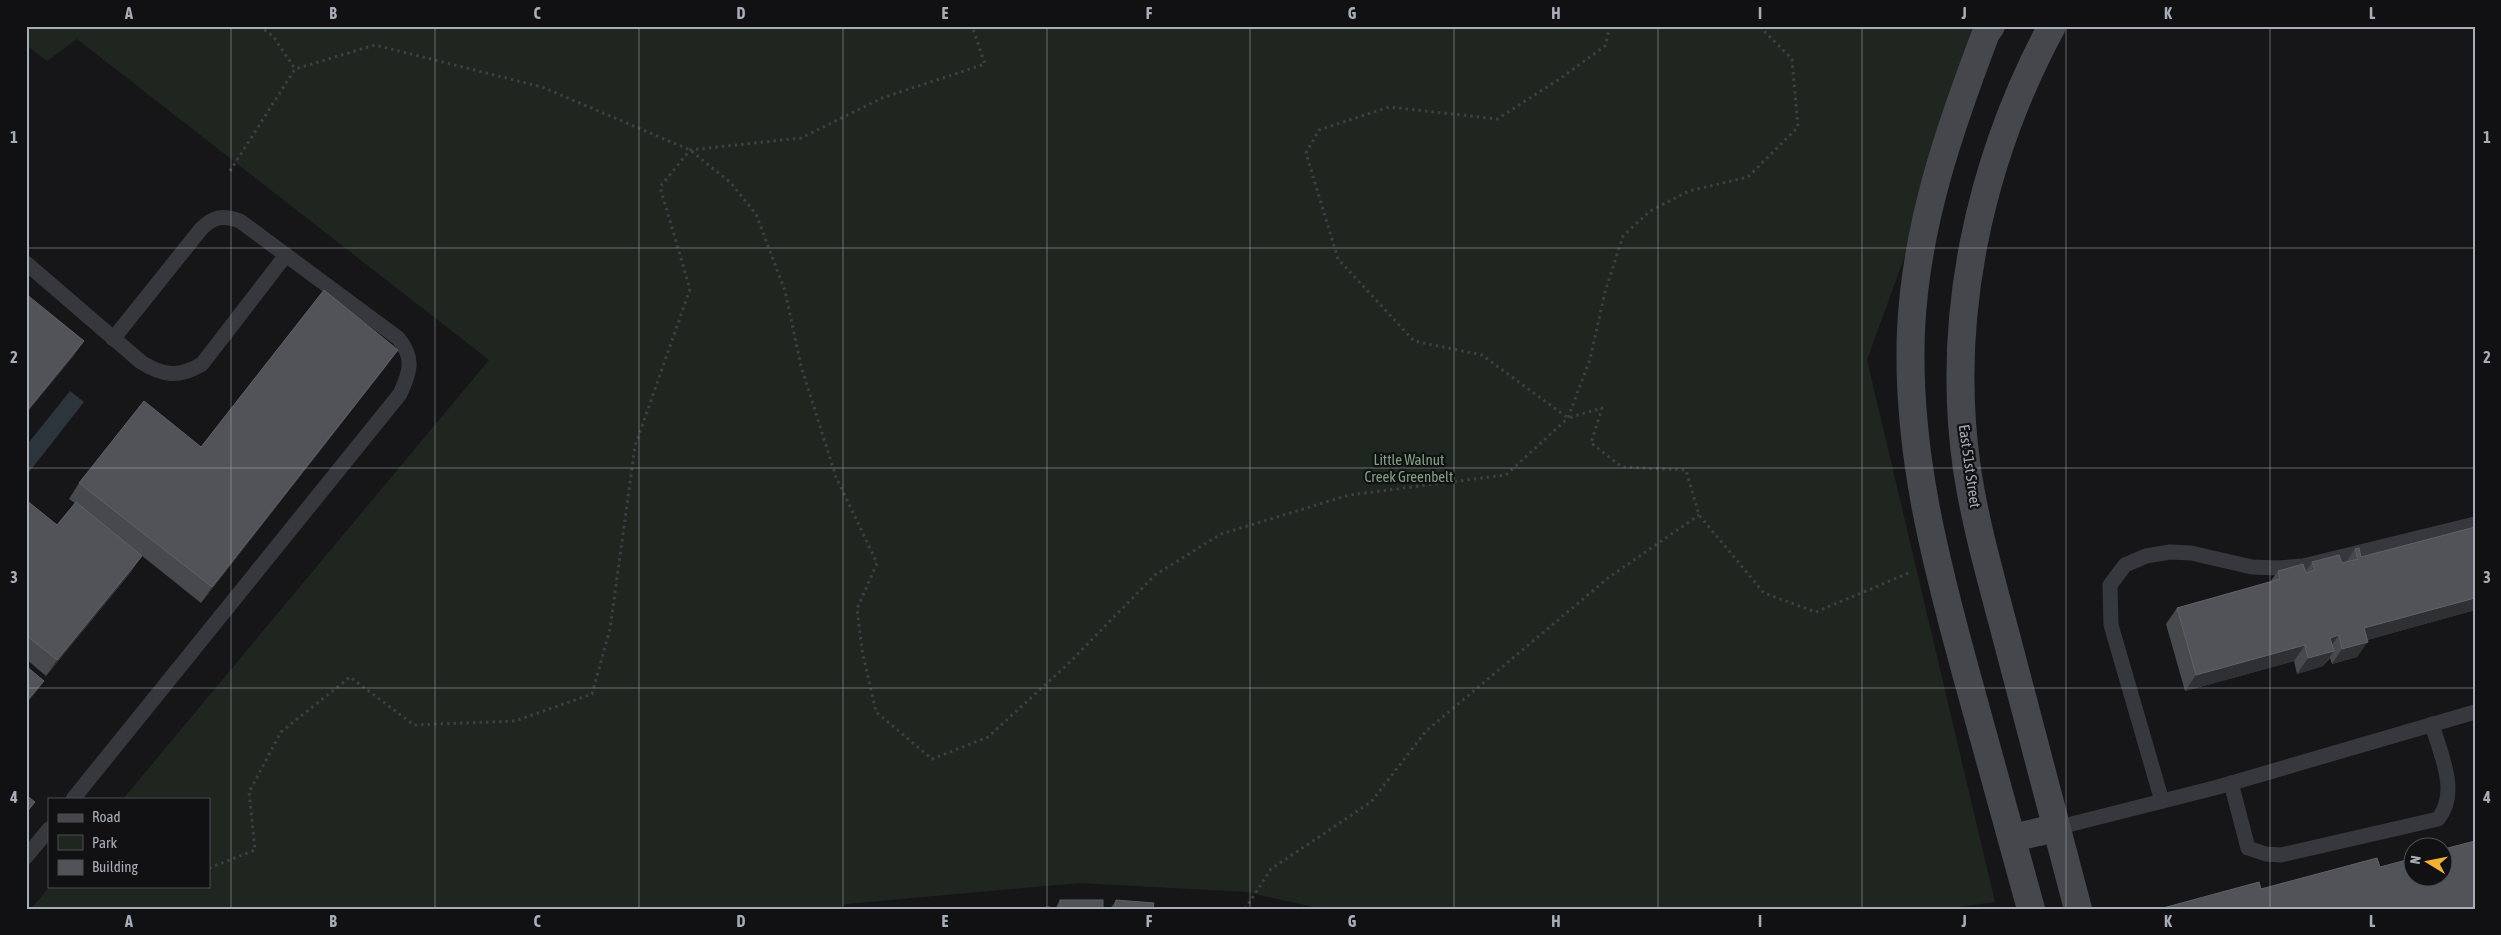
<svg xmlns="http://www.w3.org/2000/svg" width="2501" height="935" viewBox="0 0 2501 935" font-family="'Asap Condensed',sans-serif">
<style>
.green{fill:#1e261f}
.water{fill:#2c353c}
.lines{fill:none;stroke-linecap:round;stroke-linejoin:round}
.path{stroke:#3d3f44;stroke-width:3;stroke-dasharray:2.5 4;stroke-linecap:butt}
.lane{stroke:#37383d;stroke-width:15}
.secondary{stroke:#45474d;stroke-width:28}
.wall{fill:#47494d}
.shaded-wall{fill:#2f3033}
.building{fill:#525359;stroke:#5f6168}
.grid{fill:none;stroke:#a8adb8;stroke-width:1;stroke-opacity:0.55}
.labels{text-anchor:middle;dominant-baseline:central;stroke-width:4.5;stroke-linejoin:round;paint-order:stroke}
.park-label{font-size:15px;fill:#7fa381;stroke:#111113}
.street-label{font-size:15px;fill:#a8adb8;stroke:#111113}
.neatline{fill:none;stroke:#a8adb8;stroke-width:2}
.grid-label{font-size:16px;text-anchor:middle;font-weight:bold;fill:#a8adb8}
</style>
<rect width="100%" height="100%" fill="#161618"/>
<path class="green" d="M26 26H1990L1986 33 1867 360 1995 902 1946 909H1322L1246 892 1079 883 846 904 837 909H31L50 886H209V799H123L489 360 77 39 47 61 26 45Z"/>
<path class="water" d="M70 391 84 402 26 476V446Z"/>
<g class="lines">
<g class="path">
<path d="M259 26 273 36 295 69"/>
<path d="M1610 26 1605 46 1561 78 1497 119 1389 107 1319 130 1306 153 1338 259 1414 341 1482 355 1568 418 1602 408 1591 443 1622 467 1686 470 1699 515 1764 593 1816 612 1911 572"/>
<path d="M230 171 295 69 375 45 542 87 690 150 730 182 756 214 785 291 801 366 836 477 877 563 857 609 862 650 876 712 932 759 988 737 1068 664 1155 575 1221 534 1349 495 1506 475 1568 418 1590 359 1605 292 1623 236 1650 211 1689 191 1748 177 1798 127 1792 59 1759 26"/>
<path d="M209 868 255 850 249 792 281 732 350 677 414 725 515 721 592 694 610 629 635 446 690 289 660 187 690 150 801 138 882 98 985 64 972 26"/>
<path d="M1245 909 1271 869 1371 802 1426 731 1608 578 1699 515"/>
</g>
<g class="lane">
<path d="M26 263 141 362C163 376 179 378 202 364L286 255"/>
<path d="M2231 783 2248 848 2266 854 2281 855 2438 819C2460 792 2440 754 2432 724"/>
<path d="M73 799 400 394C410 372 415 358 398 338L240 221C223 215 214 216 201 229L113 339"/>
<path d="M2162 801 2111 625 2110 585 2125 565 2146 556 2170 552 2191 553 2252 567 2278 568 2303 566 2475 524"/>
<path d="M2056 828 2218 787 2475 712"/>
<path d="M26 857 49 829"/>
</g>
<g class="secondary">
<path d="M1991 26 1986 33C1949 130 1916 225 1911 330 1906 448 1935 560 1966 673 1988 751 2009 830 2031 909"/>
<path d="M2052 26C1980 160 1945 317 1967 469 1976 529 1994 589 2009 647 2032 735 2055 822 2078 909"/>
<path d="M2012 838 2056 828"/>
</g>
</g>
<g class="wall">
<path d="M387 365 201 603 141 555 131 572 46 676 26 659V500L57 525 75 503 69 499 79 483 201 447Z"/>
<path d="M2475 527V610L2367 640 2357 657 2332 664 2330 658 2323 666 2297 674 2294 661 2185 691 2166 624 2177 608 2270 582 2278 571H2306L2312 562 2342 563 2346 562 2355 549 2361 557Z"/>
<path d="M1060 900 1103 909H1055Z"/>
<path d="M1116 900 1153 909H1110Z"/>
</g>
<g class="shaded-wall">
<path d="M84 341 73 357 26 414V412Z"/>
<path d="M398 350 387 365 201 603 212 587Z"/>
<path d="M142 556 131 572 46 676 57 660Z"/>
<path d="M2475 598V610L2353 644 2364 628Z"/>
<path d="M2339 635 2328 651 2330 638Z"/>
<path d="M2368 642 2357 657 2332 664 2342 649Z"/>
<path d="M2305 645 2294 661 2185 691 2196 675Z"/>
<path d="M2334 651 2323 666 2297 674 2308 658Z"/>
<path d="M44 681 33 696 26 704V702Z"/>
</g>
<g class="building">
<path d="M324 290 398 350 212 587 79 483 144 401 201 447Z"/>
<path d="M26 294 84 341 26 412Z"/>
<path d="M26 500 57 525 76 502 142 556 57 660 26 635Z"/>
<path d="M2475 527V598L2364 628 2368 642 2342 649 2339 635 2330 638 2334 651 2308 658 2305 645 2196 675 2177 608 2280 579 2278 571 2303 564 2306 573 2315 570 2312 562 2339 555 2342 563 2358 559 2355 549 2359 548 2361 557Z"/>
<path d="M26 666 44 681 26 702Z"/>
<path d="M26 795 35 802 26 813Z"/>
<path d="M2475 841V909L2163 908 2259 882 2261 889 2377 858 2380 867 2414 858V878H2444V849Z"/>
<rect x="1060" y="900" width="43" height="9"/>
<path d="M1116 900 1154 903 1153 909H1115Z"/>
<path d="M1050 907V909H1023Z"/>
</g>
<path class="grid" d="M231 26V909M435 26V909M639 26V909M843 26V909M1047 26V909M1250 26V909M1454 26V909M1658 26V909M1862 26V909M2066 26V909M2270 26V909M26 248H2475M26 468H2475M26 688H2475"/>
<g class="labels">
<g class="park-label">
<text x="1409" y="459">Little Walnut<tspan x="1409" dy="17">Creek Greenbelt</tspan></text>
</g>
<g class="street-label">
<text transform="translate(1970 466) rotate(82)">East 51st Street</text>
</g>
</g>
<rect width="2501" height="935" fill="none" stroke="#111113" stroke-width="55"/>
<rect x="48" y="798" width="162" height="90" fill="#111113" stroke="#4d4f55"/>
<rect x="58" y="814" width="25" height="8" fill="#45474d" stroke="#4d4f55"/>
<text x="92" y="822" font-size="15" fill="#a8adb8">Road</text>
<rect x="58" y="835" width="25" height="15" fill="#1e261f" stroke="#4d4f55"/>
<text x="92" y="848" font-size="15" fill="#a8adb8">Park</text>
<rect x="58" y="860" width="25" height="15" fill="#525359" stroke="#4d4f55"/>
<text x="92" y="872" font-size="15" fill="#a8adb8">Building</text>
<g transform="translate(2428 862) rotate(280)"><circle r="24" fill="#111113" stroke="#4d4f55"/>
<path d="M0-4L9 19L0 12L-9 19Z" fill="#f2b134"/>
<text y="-8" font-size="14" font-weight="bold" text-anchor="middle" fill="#a8adb8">N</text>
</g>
<rect x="28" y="28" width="2446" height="880" class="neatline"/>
<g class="grid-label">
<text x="129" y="19">A</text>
<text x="333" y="19">B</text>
<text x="537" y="19">C</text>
<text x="741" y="19">D</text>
<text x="945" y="19">E</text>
<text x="1149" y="19">F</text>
<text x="1352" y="19">G</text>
<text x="1556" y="19">H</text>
<text x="1760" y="19">I</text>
<text x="1964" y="19">J</text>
<text x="2168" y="19">K</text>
<text x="2372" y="19">L</text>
<text x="14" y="143">1</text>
<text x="2487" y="143">1</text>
<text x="14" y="363">2</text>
<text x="2487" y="363">2</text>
<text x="14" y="583">3</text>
<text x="2487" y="583">3</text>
<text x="14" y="803">4</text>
<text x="2487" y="803">4</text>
<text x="129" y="927">A</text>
<text x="333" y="927">B</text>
<text x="537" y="927">C</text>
<text x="741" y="927">D</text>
<text x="945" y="927">E</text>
<text x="1149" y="927">F</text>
<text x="1352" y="927">G</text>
<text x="1556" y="927">H</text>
<text x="1760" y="927">I</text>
<text x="1964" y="927">J</text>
<text x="2168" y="927">K</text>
<text x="2372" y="927">L</text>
</g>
</svg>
